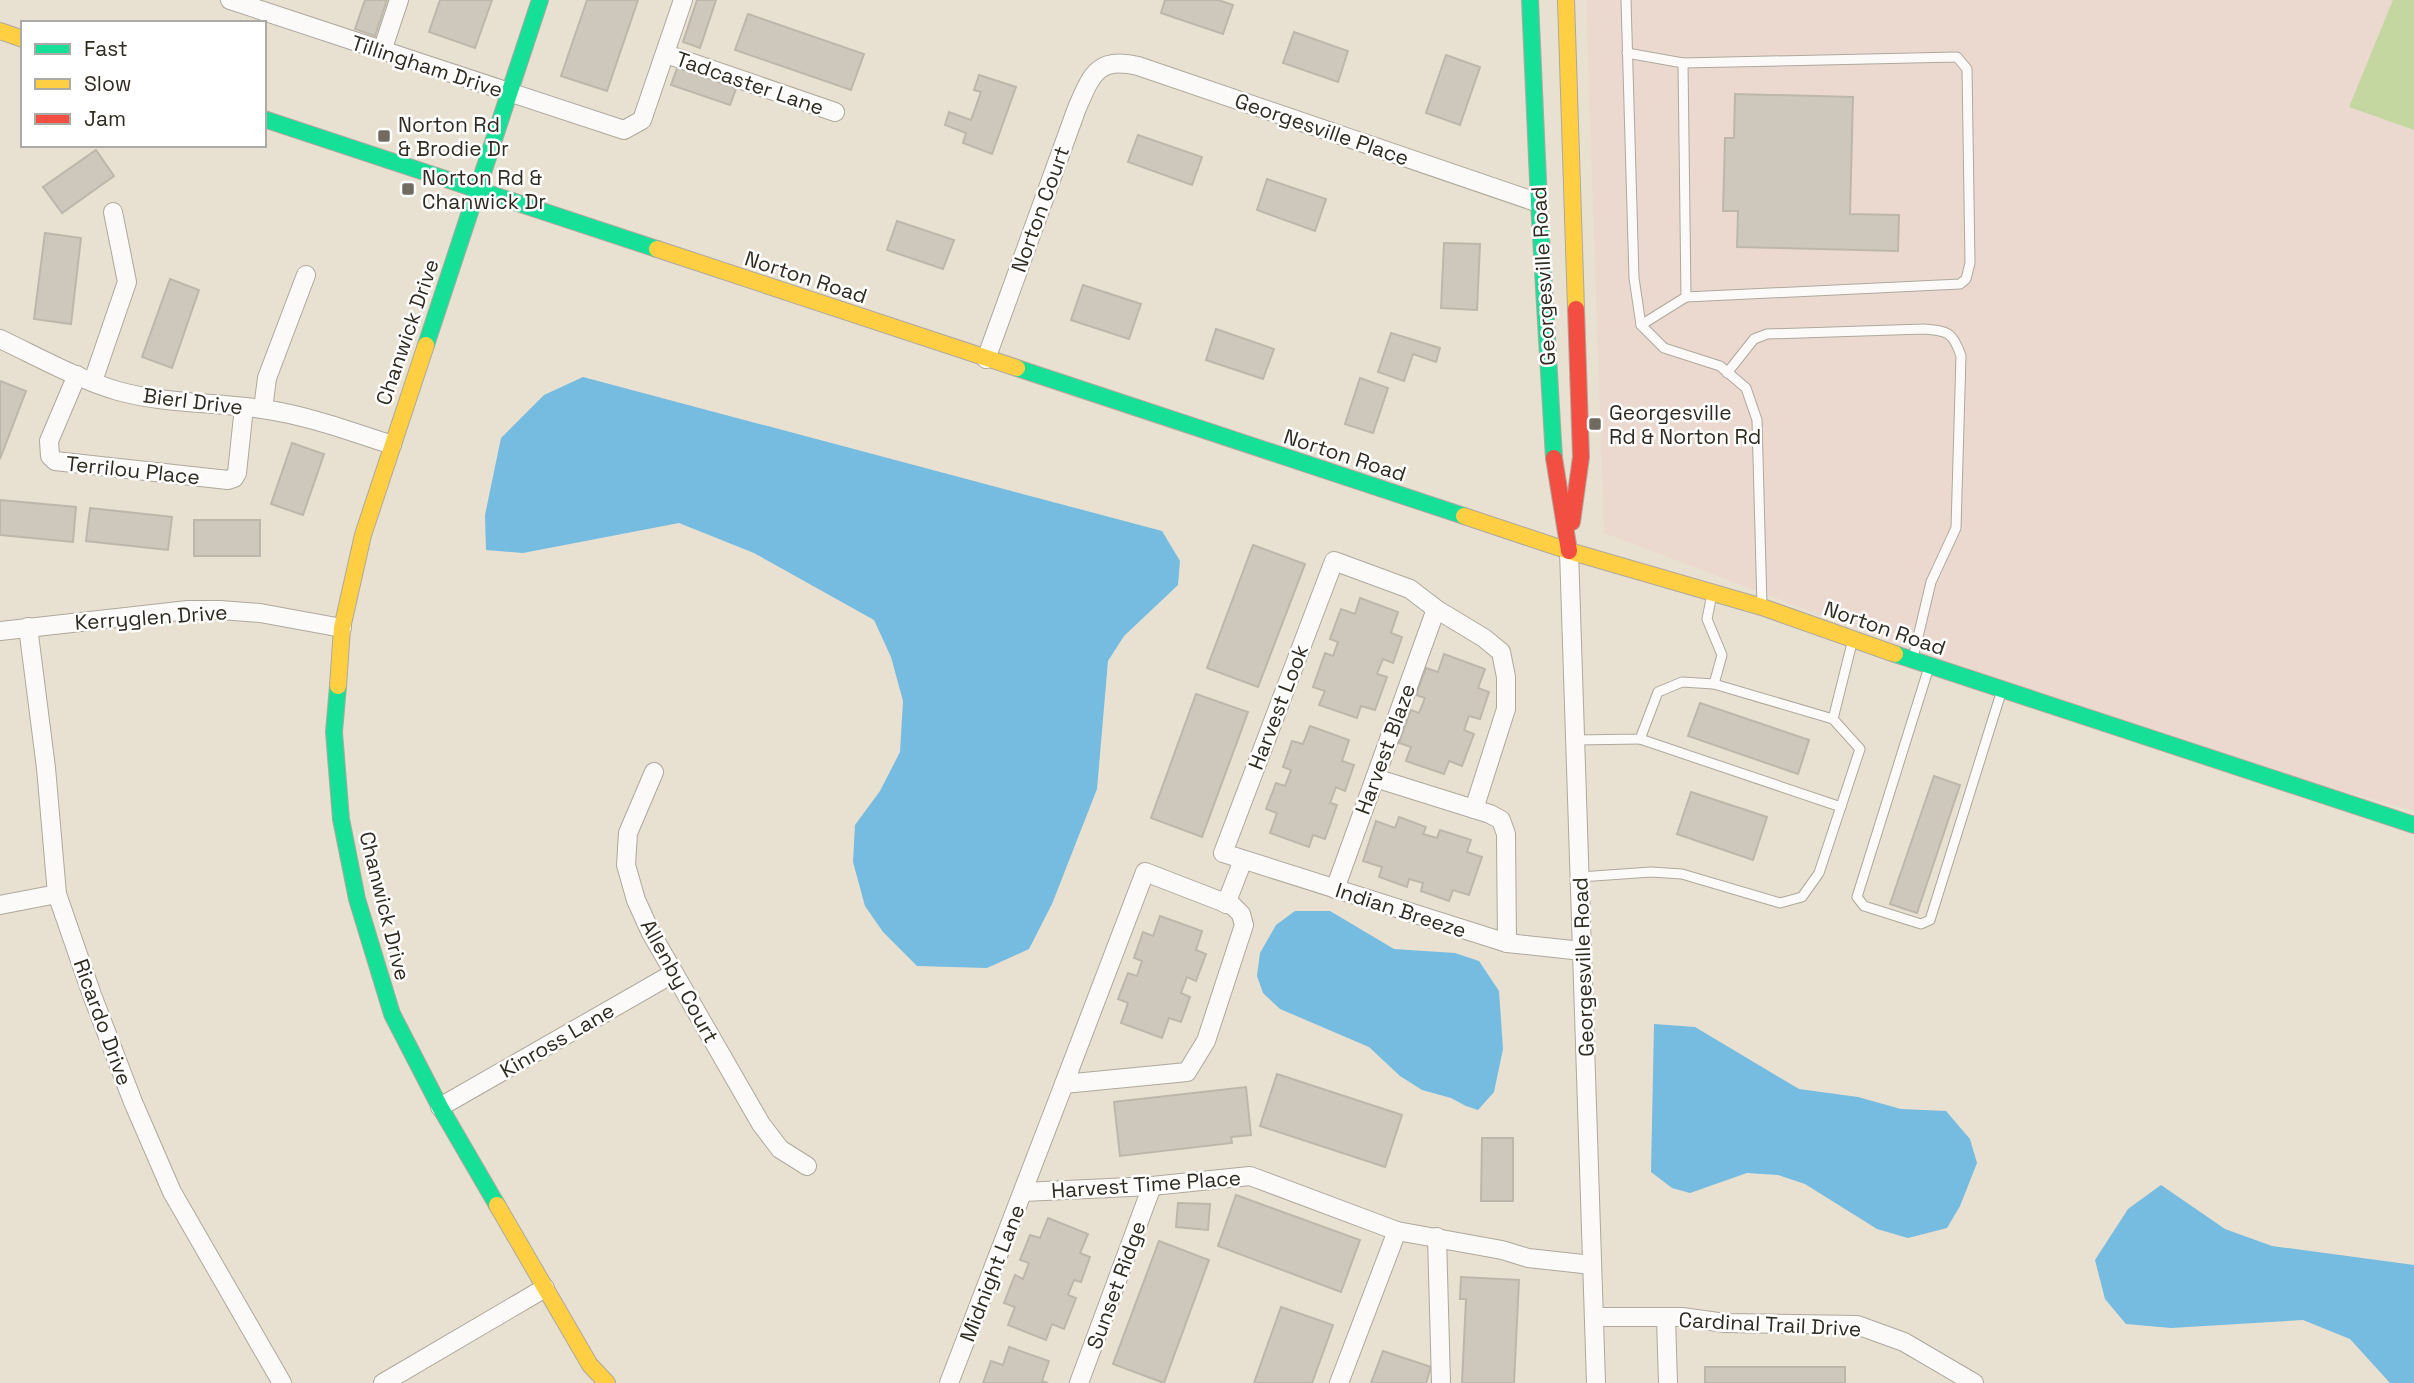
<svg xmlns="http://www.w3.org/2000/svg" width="2414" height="1383" viewBox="0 0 2414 1383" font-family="'Space Grotesk',sans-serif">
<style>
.industrial{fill:#ebd9d0}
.green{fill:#c4d7a0}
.water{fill:#76bbe0}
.building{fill:#cec8bc;stroke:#bdb7ab;stroke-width:2}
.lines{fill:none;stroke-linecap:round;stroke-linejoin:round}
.lane-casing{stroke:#aea89d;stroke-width:11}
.street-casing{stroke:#aea89d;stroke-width:20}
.fast-casing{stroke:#aea89d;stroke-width:18}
.slow-casing{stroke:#aea89d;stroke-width:18}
.jam-casing{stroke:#aea89d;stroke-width:18}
.lane{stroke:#fcfaf8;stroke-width:9}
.street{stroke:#fcfaf8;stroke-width:18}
.fast{stroke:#16e098;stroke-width:16}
.slow{stroke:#ffcf43;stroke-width:16}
.jam{stroke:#f24e42;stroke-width:16}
.poi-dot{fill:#706a5f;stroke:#fff;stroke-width:2.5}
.labels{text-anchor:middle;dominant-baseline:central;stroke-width:5;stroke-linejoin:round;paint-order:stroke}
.street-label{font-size:21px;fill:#302b21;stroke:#fff}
.poi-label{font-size:21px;fill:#302b21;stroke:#fff;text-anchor:start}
</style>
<rect width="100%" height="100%" fill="#e8e0d1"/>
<path class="industrial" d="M1586 0H2393L2349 107 2414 130V811L2123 730 1604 533Z"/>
<path class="green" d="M2393 0H2414V130L2349 107Z"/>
<g class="water">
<path d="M583 377 1162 531 1180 561 1178 585 1124 636 1108 661 1097 789 1052 904 1029 949 987 968 917 966 883 932 865 906 853 862 855 825 880 791 900 752 903 701 891 657 874 620 754 553 679 523 523 553 486 550 485 515 501 438 544 395Z"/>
<path d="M1295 911H1330L1394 949 1455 953 1479 961 1499 991 1503 1049 1494 1092 1478 1110 1466 1106 1451 1098 1422 1090 1400 1076 1369 1047 1280 1009 1263 993 1257 976 1260 953 1276 925Z"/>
<path d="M1654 1024 1695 1027 1799 1089 1858 1097 1901 1109 1946 1111 1970 1139 1977 1163 1960 1206 1947 1228 1908 1238 1877 1229 1805 1184 1778 1175 1747 1173 1690 1193 1672 1188 1651 1172Z"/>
<path d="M2161 1185 2225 1229 2272 1246 2414 1265V1383H2390L2350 1339 2303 1320 2171 1328 2126 1324 2105 1299 2095 1260 2128 1209Z"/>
</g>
<g class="building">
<path d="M365 0H387L375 36 355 29Z"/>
<path d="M440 0H492L475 48 429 32Z"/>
<path d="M587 0H638L607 91 561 76Z"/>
<path d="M697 0H716L700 48 683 42Z"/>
<path d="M1165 0H1218L1233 5 1223 34 1161 13Z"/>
<path d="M748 14 864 54 851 90 735 50Z"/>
<path d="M1294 32 1348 51 1338 82 1283 63Z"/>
<path d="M1446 55 1480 67 1460 125 1426 113Z"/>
<path d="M678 66 737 86 730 105 671 85Z"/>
<path d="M979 75 1016 87 992 154 963 143 966 133 945 125 949 112 971 120 981 92 974 90Z"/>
<path d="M1735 94 1853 97 1850 214 1899 215 1898 251 1737 247 1738 211H1723L1725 138H1734Z"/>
<path d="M1138 135 1202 157 1192 185 1128 162Z"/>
<path d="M96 150 114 176 62 213 43 187Z"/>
<path d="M1267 179 1326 199 1315 231 1257 210Z"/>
<path d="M897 221 954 240 943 269 887 250Z"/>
<path d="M45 233 81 238 71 324 34 319Z"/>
<path d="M1444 243 1480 244 1477 310 1441 308Z"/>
<path d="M170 279 199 290 172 368 142 357Z"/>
<path d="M1083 285 1141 304 1129 339 1071 320Z"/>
<path d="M1216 329 1274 349 1263 379 1206 360Z"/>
<path d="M1391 333 1440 348 1436 362 1413 354 1404 381 1378 372Z"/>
<path d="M1360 378 1388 388 1373 433 1345 424Z"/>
<path d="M0 381 26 391 0 459Z"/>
<path d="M292 443 324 454 303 515 271 504Z"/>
<path d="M0 500 76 507 73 542 0 535Z"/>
<path d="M90 508 172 517 168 550 86 541Z"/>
<rect x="194" y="520" width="66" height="36"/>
<path d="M1253 545 1305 564 1258 687 1207 668Z"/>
<path d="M1360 598 1398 612 1391 633 1402 637 1393 663 1383 659 1377 674 1387 677 1375 710 1361 706 1357 718 1319 705 1325 691 1313 687 1325 653 1333 656 1338 642 1330 639 1341 609 1355 614Z"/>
<path d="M1444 654 1485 669 1478 688 1489 692 1480 719 1469 716 1464 730 1474 734 1462 766 1449 761 1444 774 1406 761 1411 747 1399 743 1411 710 1419 713 1425 698 1416 695 1426 668 1438 672Z"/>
<path d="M1196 694 1248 712 1202 837 1151 818Z"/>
<path d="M1700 703 1809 740 1798 774 1688 736Z"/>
<path d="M1310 726 1349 740 1342 761 1354 765 1345 791 1336 787 1330 803 1337 805 1325 839 1313 835 1309 847 1270 833 1277 813 1266 809 1276 783 1285 786 1291 770 1283 767 1292 741 1303 744Z"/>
<path d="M1934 776 1960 785 1917 913 1890 904Z"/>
<path d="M1691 792 1767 817 1753 860 1677 834Z"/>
<path d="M1399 817 1426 827 1423 834 1437 838 1440 830 1471 840 1467 852 1482 857 1469 895 1453 890 1449 901 1421 891 1423 883 1409 879 1407 887 1379 877 1382 867 1363 861 1376 821 1395 828Z"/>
<path d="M1160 916 1202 931 1196 950 1206 954 1196 981 1187 977 1181 993 1190 997 1181 1022 1169 1018 1162 1038 1121 1023 1128 1003 1118 999 1128 973 1137 976 1142 961 1134 958 1143 932 1153 936Z"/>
<path d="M1277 1074 1402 1115 1385 1167 1260 1126Z"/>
<path d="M1246 1087 1251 1135 1231 1137 1232 1143 1120 1156 1114 1102Z"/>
<path d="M1482 1138H1513V1201H1481Z"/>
<path d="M1236 1195 1360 1240 1341 1292 1218 1246Z"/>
<path d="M1178 1203 1210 1204 1208 1230 1176 1227Z"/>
<path d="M1048 1218 1088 1234 1080 1253 1090 1257 1081 1282 1074 1280 1068 1295 1076 1298 1064 1329 1052 1324 1046 1340 1008 1325 1015 1307 1004 1303 1015 1275 1023 1279 1029 1263 1020 1260 1030 1235 1040 1238Z"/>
<path d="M1159 1241 1209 1260 1164 1383 1113 1364Z"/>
<path d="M1461 1277 1519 1280 1514 1383H1462L1466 1299H1460Z"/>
<path d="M1281 1307 1333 1325 1312 1383H1254Z"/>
<path d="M1009 1347 1049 1361 1042 1381 1048 1383H983L991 1361 1003 1365Z"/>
<path d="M1383 1351 1431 1367 1426 1383H1371Z"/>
<rect x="1705" y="1367" width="140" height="16"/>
</g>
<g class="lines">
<g class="lane-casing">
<g id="lane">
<path d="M1626 0 1634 278 1641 325 1664 348 1720 366 1746 388 1757 420 1762 606"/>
<path d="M1627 53 1683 63 1686 297 1641 325"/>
<path d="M1683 63 1957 57 1967 69 1970 263 1966 279 1960 284 1686 297"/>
<path d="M1727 373 1754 339 1767 334 1924 329C1948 331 1953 332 1961 356L1956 528 1931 582 1913 658"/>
<path d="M1929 667 1857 897 1864 906 1921 924 1930 920 2001 693"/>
<path d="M1833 719 1853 639"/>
<path d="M1640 739 1841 807"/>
<path d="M1575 740 1640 739 1658 692 1682 682 1714 684 1722 655 1707 619 1712 594"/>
<path d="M1580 877 1651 872 1682 874 1780 903 1802 897 1819 873 1860 749 1833 719 1714 684"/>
</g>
</g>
<g class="street-casing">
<g id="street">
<path d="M230 0 624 130 642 120 683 0"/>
<path d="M382 51 399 0"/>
<path d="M666 54 835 112"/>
<path d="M0 339C38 357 77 379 118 391 165 404 215 402 262 409 306 415 349 431 392 445"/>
<path d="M986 359 1077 108C1091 76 1097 56 1138 66L1539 203"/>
<path d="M77 375 49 441 50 456 55 461 228 480 234 478 237 473 244 407"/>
<path d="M93 381 127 282 113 212"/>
<path d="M263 409 267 378 306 275"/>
<path d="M1569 551 1596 1383"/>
<path d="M28 627 46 768 57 894 92 995 133 1102 172 1192 282 1383"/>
<path d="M0 631 188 610H220L260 613 342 628"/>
<path d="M654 772 628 833 626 865 636 900 651 933 761 1124 780 1149 807 1166"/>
<path d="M1375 778 1490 814 1501 820 1506 834 1507 943"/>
<path d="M1474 809 1506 709V677L1501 652 1484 638 1436 609 1410 589 1334 561 1223 853 1507 943 1582 951"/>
<path d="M1145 872 1233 906 1241 914 1244 925 1206 1041 1187 1072 1064 1084Z"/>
<path d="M1335 889 1436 609"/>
<path d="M1226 904 1243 860"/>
<path d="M0 905 57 894"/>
<path d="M440 1107 674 973"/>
<path d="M1023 1192 1152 1186 1250 1176 1397 1231 1502 1250 1528 1258 1592 1265"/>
<path d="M1437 1237 1441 1383"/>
<path d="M1594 1317H1682L1725 1323 1857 1325 1904 1342 1974 1383"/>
<path d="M1666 1318 1668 1383"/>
<path d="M383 1383 545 1288"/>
<path d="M949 1383 1064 1084"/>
<path d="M1079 1383 1152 1186"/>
<path d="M1339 1383 1397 1231"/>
</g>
</g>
<g class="fast-casing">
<g id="fast">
<path d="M1530 0 1539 203 1554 458"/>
<path d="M264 119 657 249"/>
<path d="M426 345 540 0"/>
<path d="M1017 368 1464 516"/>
<path d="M1895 654 2414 825"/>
<path d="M338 686 334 732 341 819 357 899 392 1014 440 1107 497 1205"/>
</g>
</g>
<g class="slow-casing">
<g id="slow">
<path d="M1566 0 1576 309"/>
<path d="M0 31 23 39"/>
<path d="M657 249 1017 368"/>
<path d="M1464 516 1569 551 1762 607 1895 654"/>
<path d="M338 686 342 628 363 535 426 345"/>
<path d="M497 1205 590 1365 607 1383"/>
</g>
</g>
<g class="jam-casing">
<g id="jam">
<path d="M1554 458 1569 551"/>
<path d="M1572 522 1581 457 1576 309"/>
</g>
</g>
<use href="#lane" class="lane"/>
<use href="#street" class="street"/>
<use href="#fast" class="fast"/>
<use href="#slow" class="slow"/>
<use href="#jam" class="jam"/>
</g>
<g class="poi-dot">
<rect x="377" y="129" width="14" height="14" rx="3.5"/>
<rect x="401" y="182" width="14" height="14" rx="3.5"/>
<rect x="1588" y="417" width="14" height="14" rx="3.5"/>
</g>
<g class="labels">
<g class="street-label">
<text transform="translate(427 66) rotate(18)">Tillingham Drive</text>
<text transform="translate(750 83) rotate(19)">Tadcaster Lane</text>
<text transform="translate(1322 129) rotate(19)">Georgesville Place</text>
<text transform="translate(1040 209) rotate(-70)">Norton Court</text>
<text transform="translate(1543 276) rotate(-93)">Georgesville Road</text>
<text transform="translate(806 277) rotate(18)">Norton Road</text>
<text transform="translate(407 332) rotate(-71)">Chanwick Drive</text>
<text transform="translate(193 401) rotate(7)">Bierl Drive</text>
<text transform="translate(1345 455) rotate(18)">Norton Road</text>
<text transform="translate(133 470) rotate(6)">Terrilou Place</text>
<text transform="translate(151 617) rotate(-4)">Kerryglen Drive</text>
<text transform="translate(1885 628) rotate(19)">Norton Road</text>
<text transform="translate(1278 707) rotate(-69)">Harvest Look</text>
<text transform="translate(1385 749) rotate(-70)">Harvest Blaze</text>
<text transform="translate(385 906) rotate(76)">Chanwick Drive</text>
<text transform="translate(1401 910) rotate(18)">Indian Breeze</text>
<text transform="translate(1583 967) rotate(-92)">Georgesville Road</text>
<text transform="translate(680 981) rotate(61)">Allenby Court</text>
<text transform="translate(103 1022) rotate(70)">Ricardo Drive</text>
<text transform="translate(557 1040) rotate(-30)">Kinross Lane</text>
<text transform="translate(1146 1184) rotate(-4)">Harvest Time Place</text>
<text transform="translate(992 1273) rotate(-69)">Midnight Lane</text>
<text transform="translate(1116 1285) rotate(-70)">Sunset Ridge</text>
<text transform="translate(1770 1324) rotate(3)">Cardinal Trail Drive</text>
</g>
<g class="poi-label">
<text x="398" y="124">Norton Rd<tspan x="398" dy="24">&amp; Brodie Dr</tspan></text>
<text x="422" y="177">Norton Rd &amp;<tspan x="422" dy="24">Chanwick Dr</tspan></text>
<text x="1609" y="412">Georgesville<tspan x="1609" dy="24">Rd &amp; Norton Rd</tspan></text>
</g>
</g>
<rect x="21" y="21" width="245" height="126" fill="#ffffff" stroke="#acaaa6" stroke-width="2"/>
<rect x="35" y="44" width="35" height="10" fill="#16e098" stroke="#acaaa6" stroke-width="2"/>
<text x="84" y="56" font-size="21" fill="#302b21">Fast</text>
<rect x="35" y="79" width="35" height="10" fill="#ffcf43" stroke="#acaaa6" stroke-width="2"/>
<text x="84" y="91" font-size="21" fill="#302b21">Slow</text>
<rect x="35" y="114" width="35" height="10" fill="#f24e42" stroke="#acaaa6" stroke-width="2"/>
<text x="84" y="126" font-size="21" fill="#302b21">Jam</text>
</svg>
